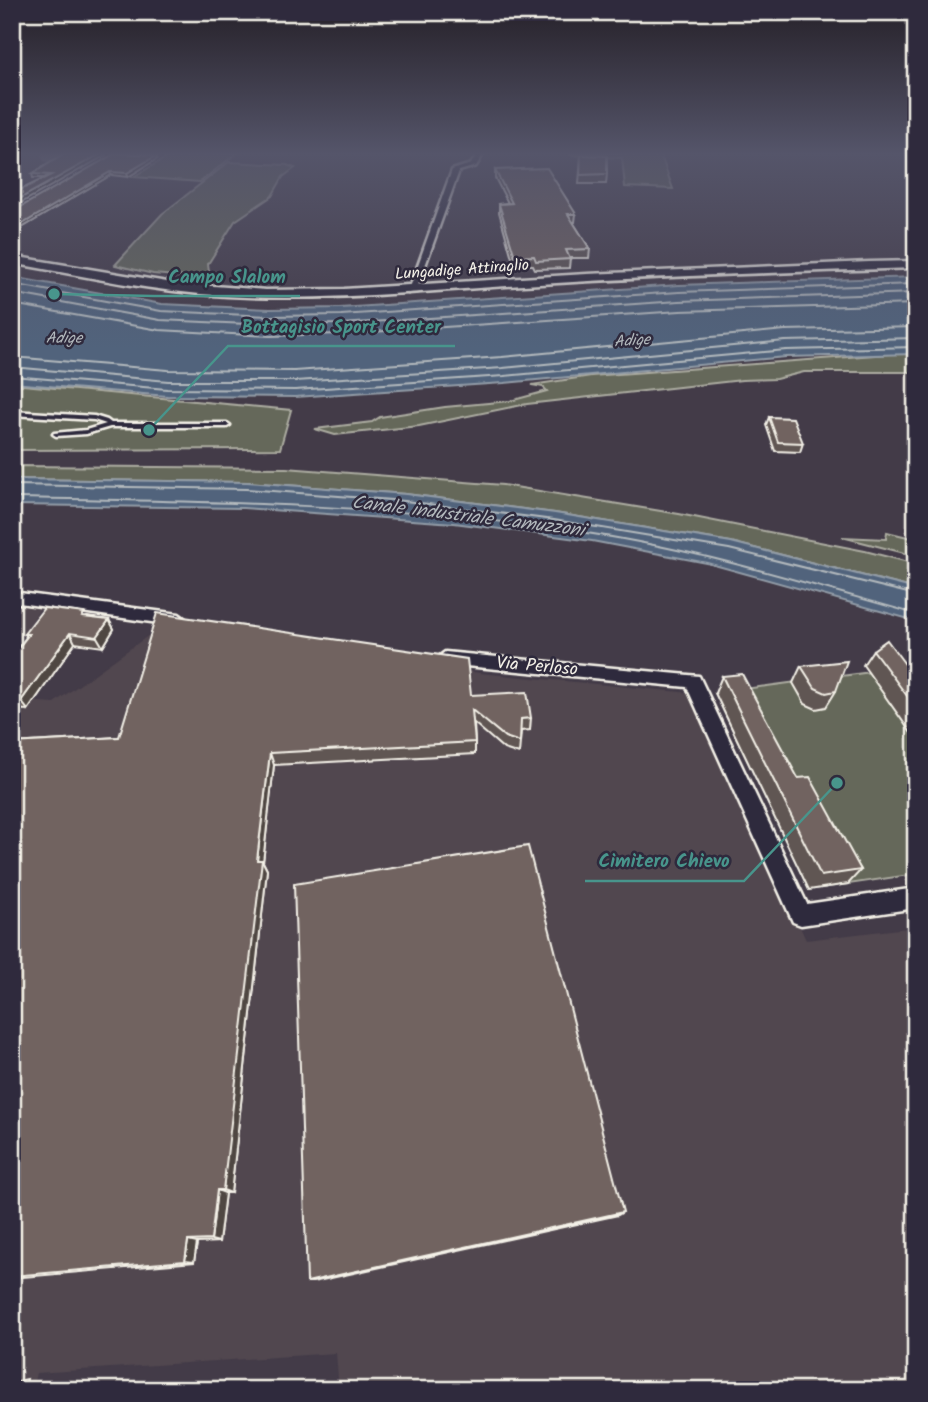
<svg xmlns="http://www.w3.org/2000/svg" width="928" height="1402" viewBox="0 0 928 1402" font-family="Kalam,sans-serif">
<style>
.built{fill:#51474f}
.green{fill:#65685a;stroke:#acaca1;stroke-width:2}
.water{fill:#51647c;stroke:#929ca7;stroke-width:2}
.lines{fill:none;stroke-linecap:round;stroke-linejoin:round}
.shore{stroke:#b3b9bd;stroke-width:2}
.taxiway{fill:#9c9698;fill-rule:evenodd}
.service-casing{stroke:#f4f1e8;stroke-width:5}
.minor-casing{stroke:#f4f1e8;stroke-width:5}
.tertiary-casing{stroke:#f4f1e8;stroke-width:5}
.service{fill:#2f2a3d;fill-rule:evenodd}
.minor{fill:#2f2a3d;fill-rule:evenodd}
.tertiary{fill:#2f2a3d;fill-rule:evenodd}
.wall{fill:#615653;stroke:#f4f1e8;stroke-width:2}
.shaded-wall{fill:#4f4643;stroke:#f4f1e8;stroke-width:2}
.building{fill:#716460;stroke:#f4f1e8;stroke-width:2}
.labels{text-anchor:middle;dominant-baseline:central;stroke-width:5;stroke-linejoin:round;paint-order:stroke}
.far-street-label{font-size:16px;fill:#f4f1e8;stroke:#2f2a3d}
.far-water-label{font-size:16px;font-style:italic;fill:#b3b9bd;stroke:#2f2a3d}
.street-label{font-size:18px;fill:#f4f1e8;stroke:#2f2a3d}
.water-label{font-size:19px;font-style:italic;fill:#b3b9bd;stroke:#2f2a3d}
.leader{fill:none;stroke:#48958c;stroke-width:2.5}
.callout-dot{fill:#48958c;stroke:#2f2a3d;stroke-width:2.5}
.callout-label{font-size:19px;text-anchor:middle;font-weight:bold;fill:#48958c;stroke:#2f2a3d;stroke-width:5;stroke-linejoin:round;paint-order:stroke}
</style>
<rect width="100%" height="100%" fill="#433b48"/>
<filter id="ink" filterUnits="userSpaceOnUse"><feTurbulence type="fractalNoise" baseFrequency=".0143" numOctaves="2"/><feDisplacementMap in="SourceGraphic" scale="14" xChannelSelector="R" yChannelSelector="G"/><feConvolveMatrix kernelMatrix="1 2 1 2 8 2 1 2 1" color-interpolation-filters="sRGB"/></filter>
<g filter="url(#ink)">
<g class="built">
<path d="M36 153H109L48 185 12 182V164Z"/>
<path d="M12 602 42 606 12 651Z"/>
<path d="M166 623 479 673 691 693 806 940 916 927V1390H339L336 1353 36 1373 32 1390H12V700L54 703Z"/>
</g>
<g class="green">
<path d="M138 153H237L200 182 133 177 169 156Z"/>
<path d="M570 153H660L673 189 625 187 622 158 570 155Z"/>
<path d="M229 162 287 165 295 168 283 177 272 196 235 221 208 264 210 279 153 274 115 265 162 214Z"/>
<path d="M916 352V372H804L776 379 742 380 527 404 419 426 335 435 315 429 372 422 380 417 445 407 510 401 547 391 543 387 532 385 591 376Z"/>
<path d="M12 384 291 410 280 449 12 450Z"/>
<path d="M12 466 286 468 503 485 679 514 865 551 916 564V589L731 542 555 513 406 494 247 482 12 479Z"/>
<path d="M887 532 916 539V556L842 537 886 539Z"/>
<path d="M916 666V874L809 890 715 693Z"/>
</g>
<g class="water">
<path d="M12 277 162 304 270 309 340 308 679 285 916 277V354L786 357 504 383 295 397 167 396 12 383Z"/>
<path d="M12 479 247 482 406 494 555 513 731 542 916 589V621L707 563 592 541 454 523 243 508 12 505Z"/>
</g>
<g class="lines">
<g class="shore">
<path d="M12 284 161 311 270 316 341 315 679 292 916 284"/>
<path d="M12 293 160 320 270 325 341 324 679 301 916 293"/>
<path d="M12 304 159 330 270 336 342 334 680 311 916 304"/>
<path d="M12 357 168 370 294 371 502 357 785 330 916 327"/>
<path d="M12 367 168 381H295L503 368 785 341 916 338"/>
<path d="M12 376 167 389 295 390 504 376 786 350 916 347"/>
<path d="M12 485 246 489 405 501 554 520 729 549 916 595"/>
<path d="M12 498C206 501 400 504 593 534 703 551 809 584 916 614"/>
</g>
<path class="taxiway" d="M43 153H72C66 163 55 164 44 161L41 156Z"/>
<g class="service-casing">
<path id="service" d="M12 411 94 416 107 420 111 423H227L230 425 227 427H110L86 434 56 436 53 434 54 433 86 430 106 424 94 420 12 415Z"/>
</g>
<g class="minor-casing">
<g id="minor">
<path d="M478 153H484L476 166 459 171 416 291 408 293 452 170 471 164Z"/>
<path d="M12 592 179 614 187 620 179 626 12 602Z"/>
<path d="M445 652 699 676 807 904 916 888V908L801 925 793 922 687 687 445 664 437 658Z"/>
</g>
</g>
<g class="tertiary-casing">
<path id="tertiary" d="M12 256 173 283 266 290 344 289 587 274 869 262 916 261V268C790 272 665 276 540 284 436 290 331 302 227 296 155 292 83 276 12 263Z"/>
</g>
<use href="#service" class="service"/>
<use href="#minor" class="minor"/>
<use href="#tertiary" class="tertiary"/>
</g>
<g class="wall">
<path d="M66 153H105L106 155 44 178H33L32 174Z"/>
<path d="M116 153 157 159 128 177 111 175 20 229 12 228V212Z"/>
<path d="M581 155 607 174 606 184H579Z"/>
<path d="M495 170 576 214 575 222H573L590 249 589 258H570L569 268 535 269 533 265H514L499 212V204L508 203 495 178Z"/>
<path d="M916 230V241L913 237Z"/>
<path d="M769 417 803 443 800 452 775 451 766 425Z"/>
<path d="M87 617 109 620 114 629 103 647 75 643 28 710 12 709V656L26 637 24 634Z"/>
<path d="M873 650 916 679V740L863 665Z"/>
<path d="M801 666 836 691 826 707 816 709 805 704 793 683Z"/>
<path d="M722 676 798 778 861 870 848 884 809 890 715 693Z"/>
<path d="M471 695 531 718 530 730 521 731 519 754 504 749 474 723 475 742V754L274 765 263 862 267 870 231 1193H225L219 1242 197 1243 194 1262 12 1278V743L119 737Z"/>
<path d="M623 1212 618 1215 313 1282H307Z"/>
</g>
<g class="shaded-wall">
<path d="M102 153H105L106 155 12 208V203Z"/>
<path d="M157 155V159L128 177 127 173Z"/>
<path d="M110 172 111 175 20 229 19 226Z"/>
<path d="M109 620 114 629 103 647 97 637Z"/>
<path d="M70 633 75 643 28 710 21 701Z"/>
<path d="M270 753 274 765 263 862 267 870 231 1193 223 1190 257 860Z"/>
<path d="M217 1190 225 1193 219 1242 211 1240Z"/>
<path d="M188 1241 197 1243 194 1262 185 1261Z"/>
<path d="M27 1379 25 1390H16L18 1381Z"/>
</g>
<g class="building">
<path d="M66 153H102L12 203V194L51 175 32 174Z"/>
<path d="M116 153 157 155 127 173 110 172 19 226 12 225V212Z"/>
<path d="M581 155 607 156V174L580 175Z"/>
<path d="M547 168 576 214H568L590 249 566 250 570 259 536 261 534 256 515 257 499 204 512 203 495 170Z"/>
<path d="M769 417 793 418 803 443 778 442Z"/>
<path d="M44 608 84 613 82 617 109 620 97 637 70 633 21 701H12V656L29 634H24Z"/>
<path d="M157 613 467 659 471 695 527 692 531 718 521 719 520 742 505 737 472 710 475 742 270 753 257 860H262L223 1190H217L211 1240 188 1241 185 1261 12 1276V743L119 737Z"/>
<path d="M887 640 916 679V708L873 650Z"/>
<path d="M847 661 836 691 826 693 815 688 801 666Z"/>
<path d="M742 674 798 778 810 777 861 870 821 876 722 676Z"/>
<path d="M528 846 623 1212 307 1282 294 884Z"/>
<path d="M18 1381 16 1390H12V1382Z"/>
</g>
</g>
<linearGradient id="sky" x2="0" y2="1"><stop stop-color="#252028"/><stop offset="0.44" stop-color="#55556a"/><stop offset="1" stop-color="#55556a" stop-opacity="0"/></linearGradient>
<rect width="928" height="349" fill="url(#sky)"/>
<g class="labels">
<g class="far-street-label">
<text transform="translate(462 270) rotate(-4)">Lungadige Attiraglio</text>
</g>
<g class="far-water-label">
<text x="64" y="338">Adige</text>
<text transform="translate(632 341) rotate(-4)">Adige</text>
</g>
<g class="street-label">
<text transform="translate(537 667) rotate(5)">Via Perloso</text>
</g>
<g class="water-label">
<text transform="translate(468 517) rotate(7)">Canale industriale Camuzzoni</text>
</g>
</g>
<path class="leader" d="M54 294L154 296H300M149 430L228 346H455M837 783L744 881H585"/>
<g class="callout-dot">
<circle cx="54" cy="294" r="7"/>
<circle cx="149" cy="430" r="7"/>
<circle cx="837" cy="783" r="7"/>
</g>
<g class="callout-label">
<text x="227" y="283">Campo Slalom</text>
<text x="341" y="333">Bottagisio Sport Center</text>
<text x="664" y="867">Cimitero Chievo</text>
</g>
<rect width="928" height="1402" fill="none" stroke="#2f2a3d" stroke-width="42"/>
<rect x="21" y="21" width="886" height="1360" fill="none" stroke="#f4f1e8" stroke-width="2.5" filter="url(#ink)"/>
</svg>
